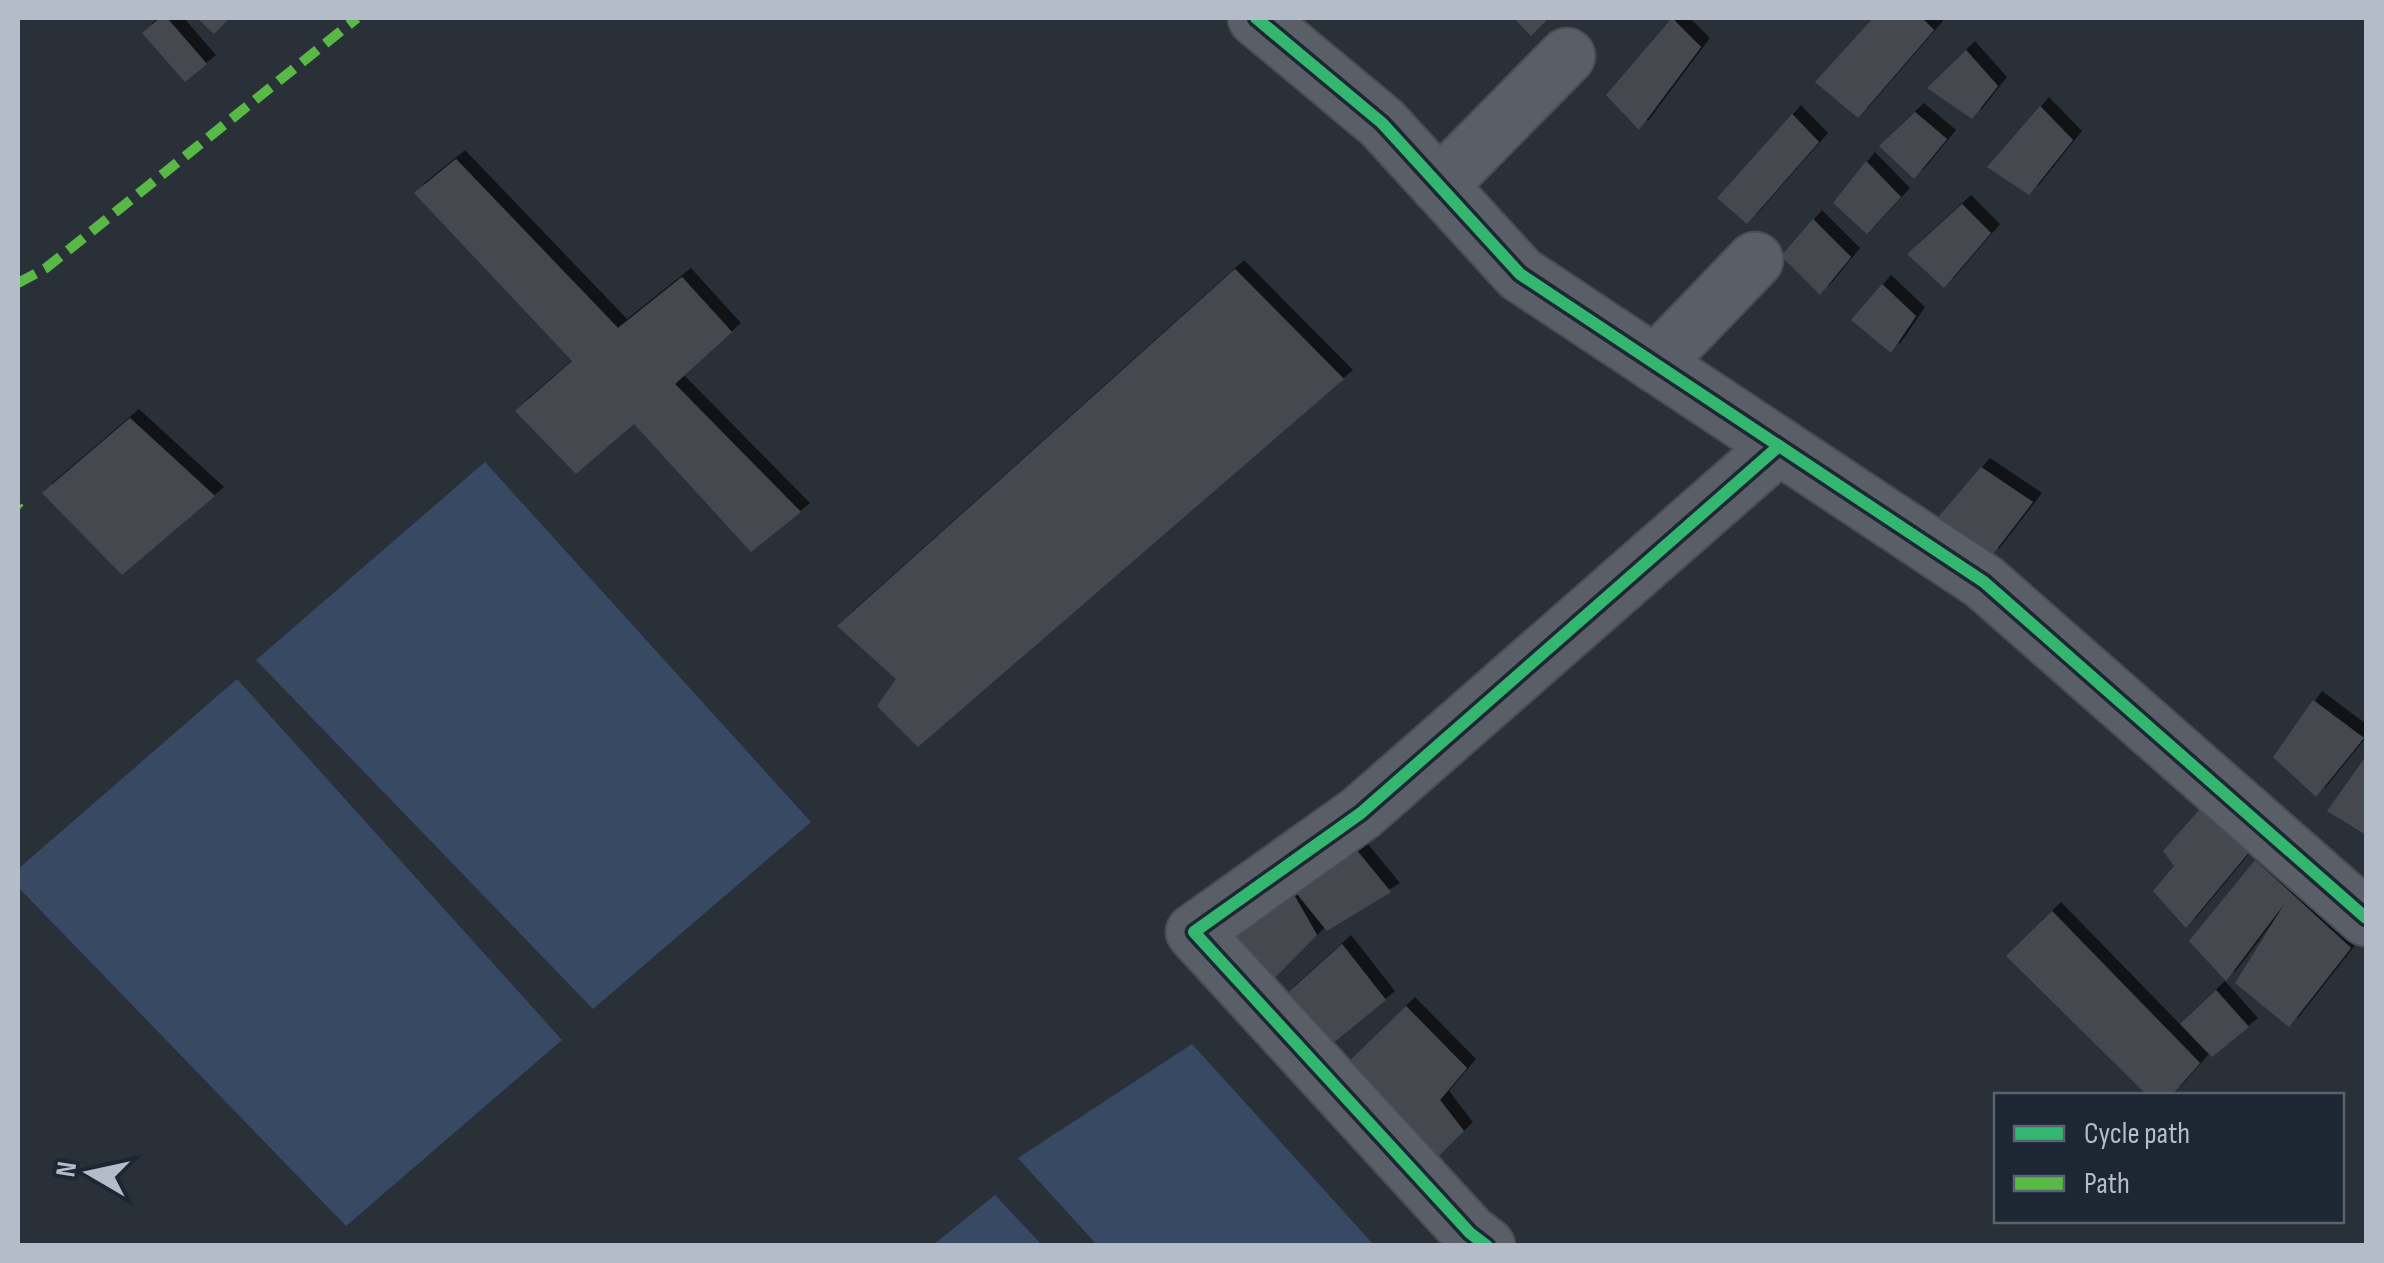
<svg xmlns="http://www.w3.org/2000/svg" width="2384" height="1263" viewBox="0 0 2384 1263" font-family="'Sofia Sans Condensed',sans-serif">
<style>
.water{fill:#384963}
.building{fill:#444950;filter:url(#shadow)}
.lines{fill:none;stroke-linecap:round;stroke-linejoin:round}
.minor-casing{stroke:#484c53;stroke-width:59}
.minor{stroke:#5a5e66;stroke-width:55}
.quiet{stroke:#58b947;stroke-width:10;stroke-dasharray:20 10;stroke-linecap:butt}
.cycleway-casing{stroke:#1d2633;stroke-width:19}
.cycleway{stroke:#33b770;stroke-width:12}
</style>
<defs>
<filter id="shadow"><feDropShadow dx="9" dy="-9" stdDeviation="0" flood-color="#0009"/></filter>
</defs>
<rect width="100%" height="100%" fill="#2a3038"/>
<g class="water">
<path d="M485 462 811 822 593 1009 256 660Z"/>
<path d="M237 679 562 1040 346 1226 18 887V869Z"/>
<path d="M1192 1044 1374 1245H1097L1018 1158Z"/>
<path d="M995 1195 1042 1245H933Z"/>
</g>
<g class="building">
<path d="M160 18H167L207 64 185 82 142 33Z"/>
<path d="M197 18H230L214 34Z"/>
<path d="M1514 18H1549L1531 36Z"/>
<path d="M1672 18 1701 47 1639 130 1606 95Z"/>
<path d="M1873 18H1922L1934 30 1858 118 1815 82Z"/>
<path d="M1966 50 1998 86 1972 119 1927 88Z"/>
<path d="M2040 106 2073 140 2029 195 1987 167Z"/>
<path d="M1915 112 1947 139 1914 179 1879 146Z"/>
<path d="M1792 114 1819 142 1747 224 1717 198Z"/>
<path d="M456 159 618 328 682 277 732 332 675 384 801 512 751 552 634 424 576 474 515 411 572 361 414 193Z"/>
<path d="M1866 161 1901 197 1867 234 1833 203Z"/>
<path d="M1962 204 1991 233 1944 288 1907 254Z"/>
<path d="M1813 219 1851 257 1820 295 1781 256Z"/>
<path d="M1235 269 1344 379 918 747 877 706 896 679 837 626Z"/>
<path d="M1882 284 1916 316 1891 353 1851 320Z"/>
<path d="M130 418 215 496 122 575 42 493Z"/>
<path d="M1981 467 2033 502 1990 558 1934 522Z"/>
<path d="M2313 700 2364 738 2316 797 2273 757Z"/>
<path d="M2366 756V835L2327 811Z"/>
<path d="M2200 809 2250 851 2186 928 2153 891 2174 866 2163 851Z"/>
<path d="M1340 830 1391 892 1327 931 1285 879Z"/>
<path d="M2255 860 2351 948 2289 1027 2235 983 2285 903 2226 981 2189 941Z"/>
<path d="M1285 879 1317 935 1267 986 1211 930Z"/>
<path d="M2052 911 2200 1063 2171 1096H2148L2006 956Z"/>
<path d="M1342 944 1386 1000 1327 1048 1283 997Z"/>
<path d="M2216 990 2249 1027 2212 1057 2180 1024Z"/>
<path d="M1406 1006 1467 1068 1440 1100 1464 1131 1426 1169 1341 1069Z"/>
</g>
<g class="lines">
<g class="minor-casing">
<g id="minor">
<path d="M1256 18 1382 123 1520 274 1984 582 2366 918"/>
<path d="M1439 186 1567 56"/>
<path d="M1655 364 1755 260"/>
<path d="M1487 1246 1470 1233 1194 932 1361 813 1779 446"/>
</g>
</g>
<use href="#minor" class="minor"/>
<g class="quiet">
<path d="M18 283 46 268 357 18"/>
<path d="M18 507 20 509"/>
</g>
<g class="cycleway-casing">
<g id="cycleway">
<path d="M1256 18 1382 123 1520 274 1984 582 2366 918"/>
<path d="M1487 1246 1470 1233 1194 932 1361 813 1779 446"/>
</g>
</g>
<use href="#cycleway" class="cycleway"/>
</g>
<rect width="2384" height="1263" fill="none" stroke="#b4bcc9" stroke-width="40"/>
<rect x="1994" y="1093" width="350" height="130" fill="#1d2633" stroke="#59626f" stroke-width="2.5"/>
<rect x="2014" y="1126" width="50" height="15" fill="#33b770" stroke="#59626f" stroke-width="2.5"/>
<text x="2084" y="1143" font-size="30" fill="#b4bcc9">Cycle path</text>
<rect x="2014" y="1176" width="50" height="15" fill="#58b947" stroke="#59626f" stroke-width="2.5"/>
<text x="2084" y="1193" font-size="30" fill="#b4bcc9">Path</text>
<g transform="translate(90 1173) rotate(279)" stroke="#1d2633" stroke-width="8" paint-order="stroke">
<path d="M0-8L18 38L0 25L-18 38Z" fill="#b4bcc9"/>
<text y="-15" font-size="28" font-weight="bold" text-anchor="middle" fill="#b4bcc9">N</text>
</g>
</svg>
